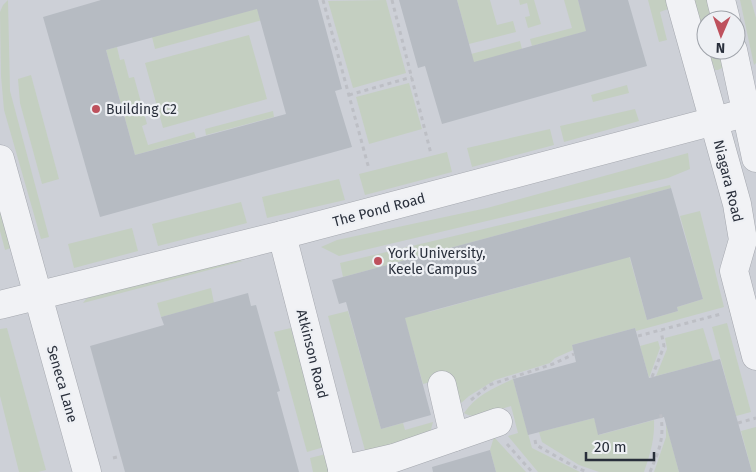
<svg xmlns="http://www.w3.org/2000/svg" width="756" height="472" viewBox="0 0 756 472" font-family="'Fira Sans',sans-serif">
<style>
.built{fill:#cdd0d7;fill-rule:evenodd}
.green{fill:#c4cfc1}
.building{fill:#b6bbc2;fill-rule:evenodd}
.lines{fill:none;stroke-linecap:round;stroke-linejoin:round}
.minor-casing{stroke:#a5a8af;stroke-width:29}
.path{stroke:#bdbfc5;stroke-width:3;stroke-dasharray:4 4;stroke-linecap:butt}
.minor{stroke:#f1f2f5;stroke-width:28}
.poi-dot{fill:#be515d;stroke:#eef0f4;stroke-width:2}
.labels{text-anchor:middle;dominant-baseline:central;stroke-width:4.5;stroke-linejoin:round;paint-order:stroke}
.poi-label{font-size:14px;fill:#292f3b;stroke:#eef0f4;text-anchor:start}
.street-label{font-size:14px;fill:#292f3b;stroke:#eef0f4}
</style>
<rect width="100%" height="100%" fill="#dfe1e6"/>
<path class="built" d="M0 0H756V472H0ZM706 20H736V50H706Z"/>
<g class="green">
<path d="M8 0 10 91 49 237 41 239 4 110 1 76 0 12 3 5Z"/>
<path d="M386 0 406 73 353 88 328 1Z"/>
<path d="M457 0H490L497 25 513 21 516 32 469 44Z"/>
<path d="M519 0H534L541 24 528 28 525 17 530 16 527 3 520 5Z"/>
<path d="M564 0H578L587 31 532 46 530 39 572 28Z"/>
<path d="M648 0H666L668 9 660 12 667 40 659 42Z"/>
<path d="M694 0H709L715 20H706V44Z"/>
<path d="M740 0H751L756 18V63L754 65Z"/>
<path d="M273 4 277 16 155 49 152 37Z"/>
<path d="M249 35 267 99 163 128 145 63Z"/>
<path d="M520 41 522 49 473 63 471 54Z"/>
<path d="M117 47 120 60 124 59 129 78 134 77 147 124 142 126 148 145 194 132 196 138 135 155 106 50Z"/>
<path d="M708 50H722V68L718 70H715Z"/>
<path d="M31 75 59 179 42 184 20 103 18 79Z"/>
<path d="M409 83 422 129 369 144 356 97Z"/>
<path d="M627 85 629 93 593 102 591 95Z"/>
<path d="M635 109 639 121 564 142 560 126Z"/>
<path d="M273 111 274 117 206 135 205 129Z"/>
<path d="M550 129 554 145 472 167 467 148Z"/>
<path d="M447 152 452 172 365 195 359 174Z"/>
<path d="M688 153 690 169 668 178 339 256 321 247 337 240 487 208Z"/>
<path d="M339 179 345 200 267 218 262 197Z"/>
<path d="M670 185 671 188 343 277 340 263Z"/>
<path d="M241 202 247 223 158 246 152 224Z"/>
<path d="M0 207 11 248 5 250 0 231Z"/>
<path d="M700 211 724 307 636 331 635 328 572 345 573 350 555 358 550 363 495 380 469 396 460 404 453 376 423 384 400 302 429 312 606 263 625 241 647 320 678 311 677 307 703 299 680 216Z"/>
<path d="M132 228 138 251 74 268 68 244Z"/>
<path d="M237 260 243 261 83 303 86 299 95 294Z"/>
<path d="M211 288 214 303 161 317 157 303Z"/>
<path d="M348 311 381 429 403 423 405 430 433 422 430 433 366 454 328 316Z"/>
<path d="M727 323 751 412 736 416 712 327Z"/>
<path d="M7 328 46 470 38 472H19L0 396V329Z"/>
<path d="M291 328 324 447 307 452 274 332Z"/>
<path d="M703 328 713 361 656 376 667 349 665 338Z"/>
<path d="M658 341 660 348 649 378 640 346Z"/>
<path d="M513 379 532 448 580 472H538L508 436 518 433 511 406C498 410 476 421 464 413 476 395 494 388 513 379Z"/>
<path d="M594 418 599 435 654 420C655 438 650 455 644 472H599L579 465 542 442 539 432Z"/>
<path d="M666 423 679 472H654L666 437Z"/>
<path d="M756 427V472H752L741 431Z"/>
<path d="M494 437 526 472H496L490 450Z"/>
<path d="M326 454 331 472H313L310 458Z"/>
</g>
<g class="building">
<path d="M101 0H318L342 89 335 91 352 147 100 217 43 17ZM257 9 286 114 135 155 106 50Z"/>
<path d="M399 0H457L474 62 586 31 578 0H628L647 66 442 124 425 66 418 68Z"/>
<path d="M671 188 703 299 677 307 678 311 647 320 630 257 405 318 431 415 381 429 346 302 339 304 332 280Z"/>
<path d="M248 293 251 306 256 305 280 391 277 392 299 472H125L90 346 164 325 161 317Z"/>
<path d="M635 328 649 378 720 359 752 472H679L664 417 598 435 594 418 528 435 513 379 576 362 572 345Z"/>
<path d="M490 450 496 472H433L432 467Z"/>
</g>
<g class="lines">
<g class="minor-casing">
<g id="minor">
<path d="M680 0 737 204 743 240 734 271 756 356"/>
<path d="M721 0 726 20"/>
<path d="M733 50 756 158"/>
<path d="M0 159 87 472"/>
<path d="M282 235 343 472"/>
<path d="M0 305 282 235 756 110"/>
<path d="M442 385 454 437"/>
<path d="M342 470 394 458 498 422"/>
</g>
</g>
<g class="path">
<path d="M323 0 369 169"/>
<path d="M392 0 431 154"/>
<path d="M349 95 412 77"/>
<path d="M638 336 721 314"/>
<path d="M652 377 664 346 661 331"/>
<path d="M471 400 489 385 553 364 574 354"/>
<path d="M738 423 756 418"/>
<path d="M535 440 536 445 577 468 587 472"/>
<path d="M507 444 532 472"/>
<path d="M113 458 121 456"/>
<path d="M650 472C660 448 665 437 660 411"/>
</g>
<use href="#minor" class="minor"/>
</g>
<g class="poi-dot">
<circle cx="96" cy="109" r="5"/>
<circle cx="378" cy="261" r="5"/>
</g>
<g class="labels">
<g class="poi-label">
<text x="106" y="109">Building C2</text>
<text x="388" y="253">York University,<tspan x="388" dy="16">Keele Campus</tspan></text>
</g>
<g class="street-label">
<text transform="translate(728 181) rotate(76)">Niagara Road</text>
<text transform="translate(379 210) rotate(-15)">The Pond Road</text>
<text transform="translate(312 354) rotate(76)">Atkinson Road</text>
<text transform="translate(62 384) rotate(74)">Seneca Lane</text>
</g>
</g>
<g transform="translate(721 35) rotate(182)"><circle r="24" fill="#eef0f4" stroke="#9fa3aa"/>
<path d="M0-4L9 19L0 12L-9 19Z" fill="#be515d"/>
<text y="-8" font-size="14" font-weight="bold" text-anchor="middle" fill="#292f3b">N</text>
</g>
<path d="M586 452v8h68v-8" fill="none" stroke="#292f3b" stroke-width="2.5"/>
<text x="594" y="452" font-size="15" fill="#292f3b" stroke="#eef0f4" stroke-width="4" paint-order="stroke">20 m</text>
</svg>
